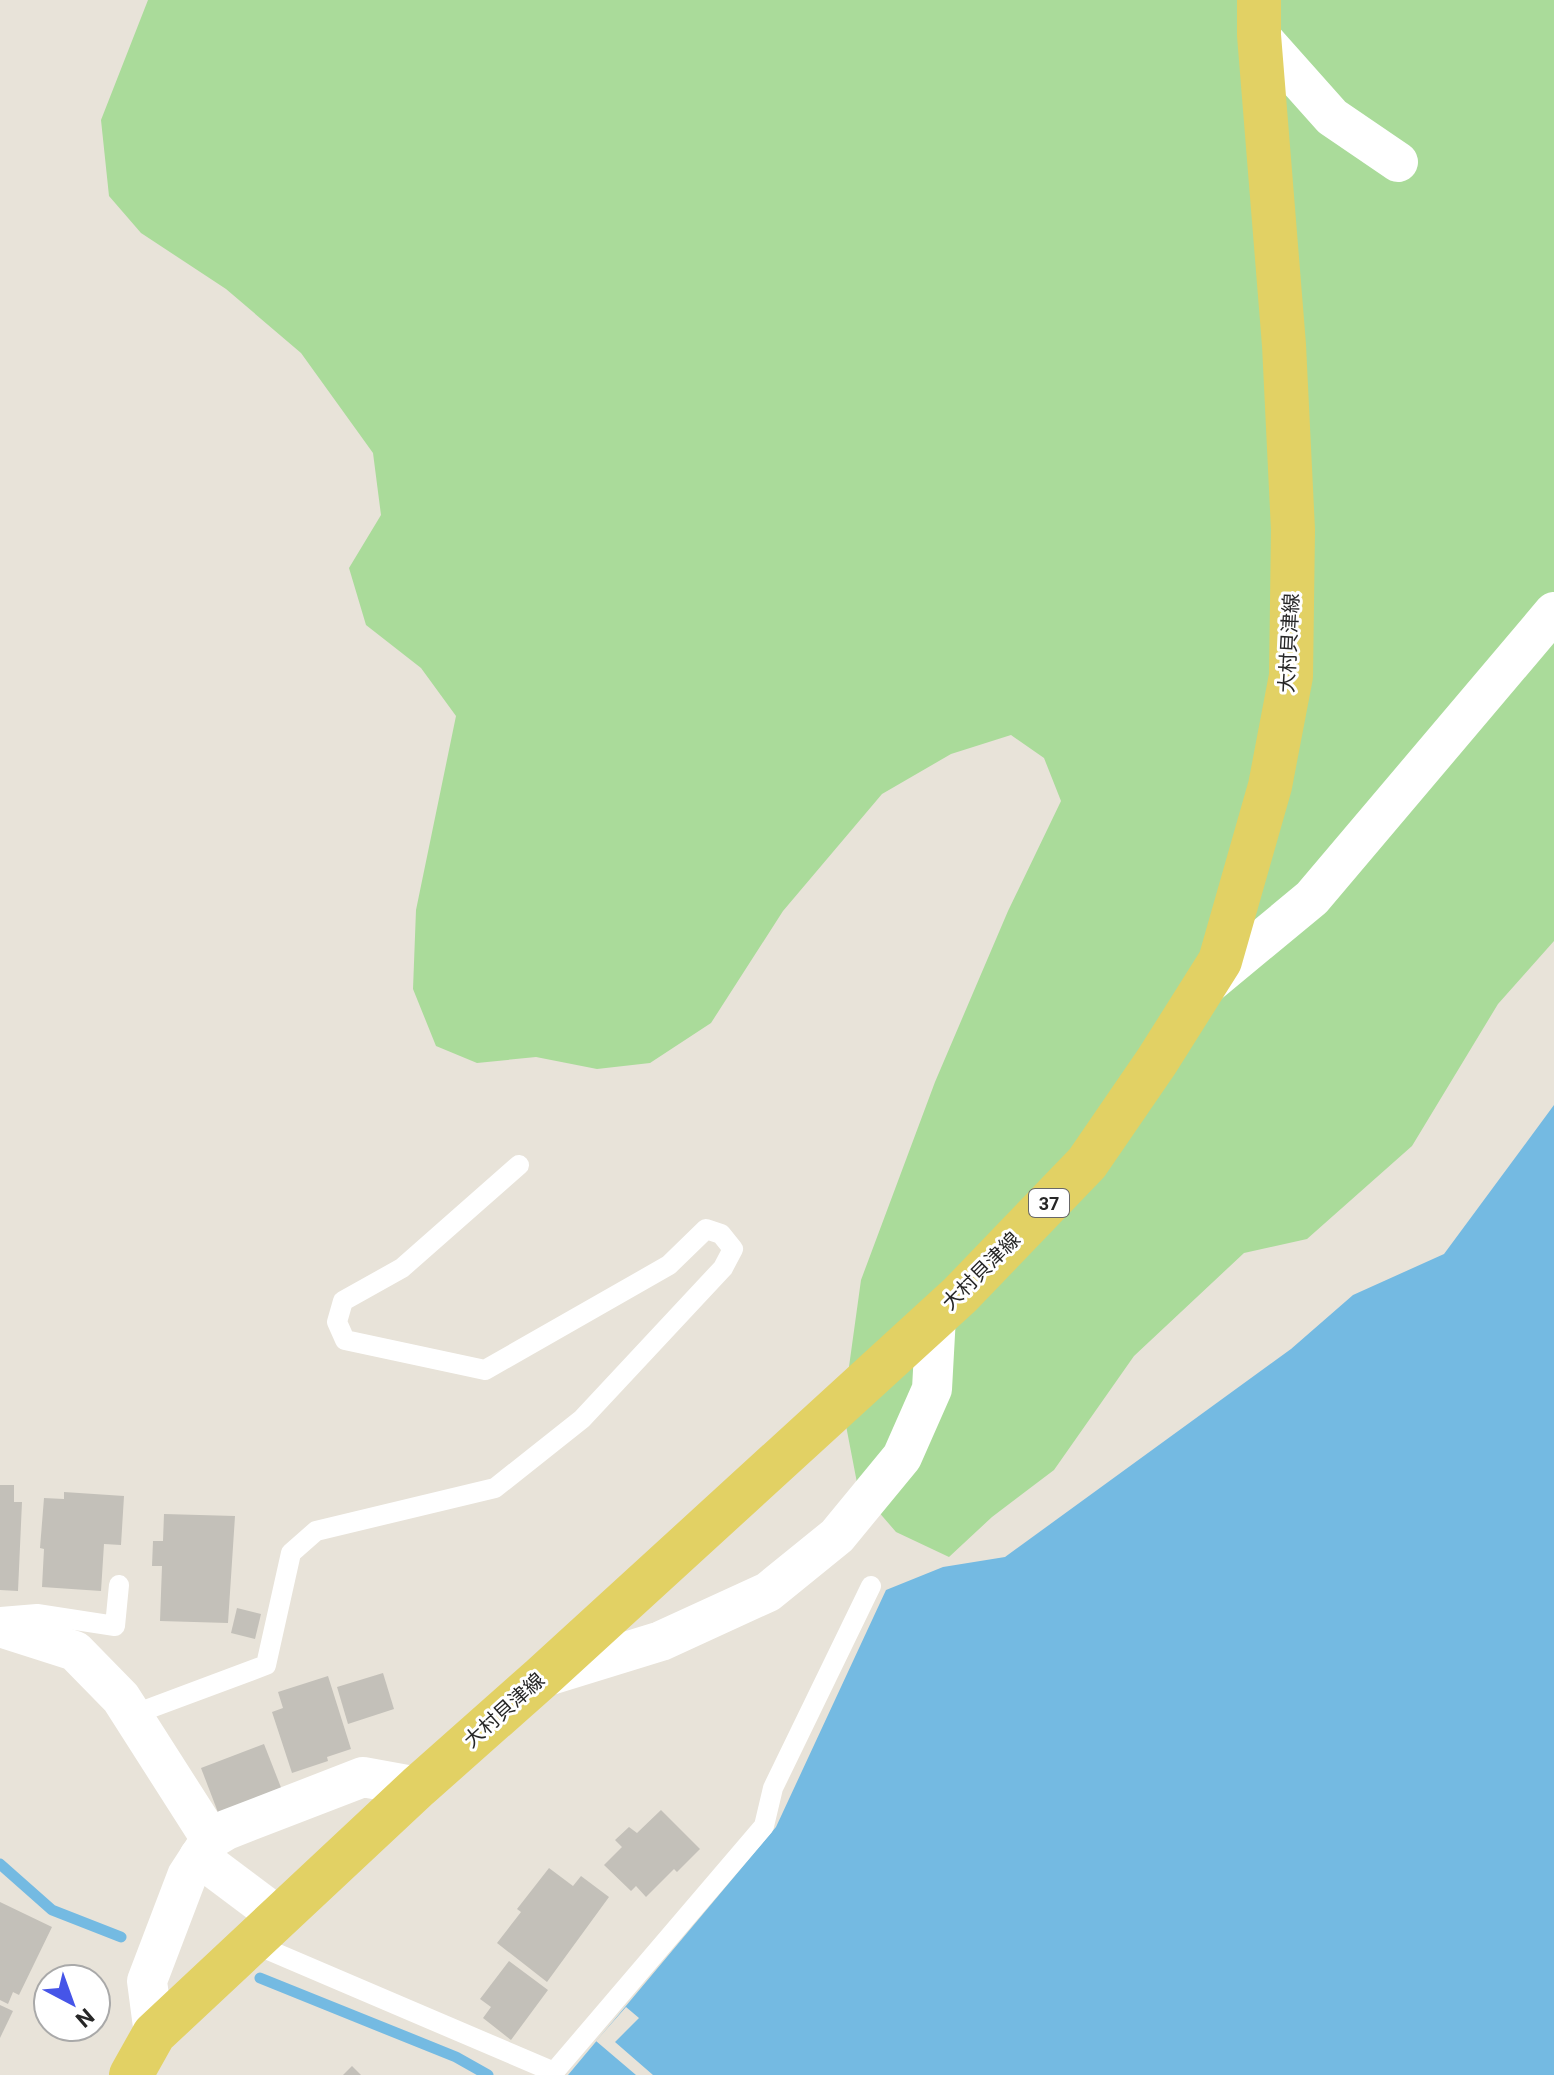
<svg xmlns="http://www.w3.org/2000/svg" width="1554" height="2075" viewBox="0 0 1554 2075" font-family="Roboto,'Noto Sans JP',sans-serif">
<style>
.green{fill:#aadb9a}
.water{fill:#74bae2}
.pier{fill:#e8e3d9}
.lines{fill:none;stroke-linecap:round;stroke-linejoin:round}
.stream{stroke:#74bae2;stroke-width:11}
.building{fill:#c3c0b9}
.service{stroke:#fff;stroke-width:20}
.minor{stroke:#fff;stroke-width:40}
.primary{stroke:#e2d164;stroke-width:44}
.labels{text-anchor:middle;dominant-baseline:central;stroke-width:6;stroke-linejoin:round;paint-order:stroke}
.shield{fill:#fff;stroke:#686868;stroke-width:2}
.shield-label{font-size:18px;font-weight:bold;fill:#272727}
.street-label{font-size:20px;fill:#272727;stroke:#fff}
</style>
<rect width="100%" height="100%" fill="#e8e3d9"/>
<path class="green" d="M148 0H1554V941L1498 1004 1412 1146 1307 1239 1244 1253 1134 1356 1054 1470 992 1517 949 1557 896 1532 858 1488 843 1410 861 1280 935 1082 1008 911 1061 801 1044 758 1011 735 951 754 882 794 783 911 711 1023 650 1063 597 1069 536 1057 477 1063 436 1046 413 989 416 910 456 716 421 668 366 625 349 568 381 515 373 453 301 353 226 289 141 233 109 196 101 120Z"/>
<path class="water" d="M1554 1105V2075H568L776 1827 886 1590 943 1567 1005 1557 1291 1349 1353 1295 1444 1254Z"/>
<path class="pier" d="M626 2007 639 2018 615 2042 653 2075H636L596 2041Z"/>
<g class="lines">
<g class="stream">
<path d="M0 1864 52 1910 121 1937"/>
<path d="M260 1978 456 2057 488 2075"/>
</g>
</g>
<g class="building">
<path d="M0 1485H14V1502H22L18 1591 0 1590Z"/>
<path d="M64 1492 124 1496 121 1545 104 1544 101 1591 42 1587 44 1549 40 1548 44 1498 64 1499Z"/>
<path d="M164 1514 235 1516 228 1623 160 1621 162 1566H152L153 1541H163Z"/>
<path d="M237 1608 261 1614 255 1639 231 1633Z"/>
<path d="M383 1673 394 1709 348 1724 337 1687Z"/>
<path d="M328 1676 351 1749 327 1757 328 1761 292 1773 272 1712 283 1708 278 1692Z"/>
<path d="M264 1744 282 1790 219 1815 201 1768Z"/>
<path d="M661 1810 700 1849 677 1872 674 1869 646 1897 636 1886 631 1891 604 1865 622 1847 615 1840 629 1827 637 1833Z"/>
<path d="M549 1868 573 1886 581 1876 609 1897 547 1982 497 1943 521 1912 517 1909Z"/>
<path d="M0 1902 52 1927 19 1995 13 1992 8 2004 0 2000Z"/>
<path d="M509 1961 548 1990 511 2040 483 2018 491 2007 480 1999Z"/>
<path d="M0 2005 13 2011 0 2038Z"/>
<path d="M352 2066 361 2075H343Z"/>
</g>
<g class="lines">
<g class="service">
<path d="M0 1617 37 1614 115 1626 119 1585"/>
<path d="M132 1715 266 1665 291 1553 316 1531 495 1488 582 1419 723 1268 733 1249 721 1234 706 1229 669 1265 485 1370 345 1340 337 1322 343 1301 402 1268 519 1165"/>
<path d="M252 1943 554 2072 764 1826 773 1788 871 1586"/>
</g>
<g class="minor">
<path d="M1259 35 1332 117 1398 162"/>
<path d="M1202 989 1312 898 1554 612"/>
<path d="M0 1627 75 1651 121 1698 211 1839"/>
<path d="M541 1678 661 1641 768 1592 837 1536 902 1457 932 1389 936 1316"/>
<path d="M199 1857 279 1917"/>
<path d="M154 2034 147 1981 187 1876 211 1839 226 1830 363 1777 418 1787"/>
</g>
<path class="primary" d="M131 2075 154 2034 279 1917 418 1787 541 1678 960 1295 1087 1163 1157 1061 1220 961 1270 786 1291 676 1293 530 1284 345 1259 35V0"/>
</g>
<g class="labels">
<rect class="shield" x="1029" y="1189" width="40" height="28" rx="6"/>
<g class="shield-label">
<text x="1049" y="1203">37</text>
</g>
<g class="street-label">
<text transform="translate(1289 643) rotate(-87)">大村貝津線</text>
<text transform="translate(981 1271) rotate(-45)">大村貝津線</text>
<text transform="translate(504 1710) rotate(-42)">大村貝津線</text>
</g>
</g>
<g transform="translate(72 2003) rotate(139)"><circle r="38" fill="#ffffff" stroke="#a9a9a9" stroke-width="2"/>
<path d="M0-6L14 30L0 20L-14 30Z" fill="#4655e8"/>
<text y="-12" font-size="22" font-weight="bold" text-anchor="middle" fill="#272727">N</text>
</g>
</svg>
